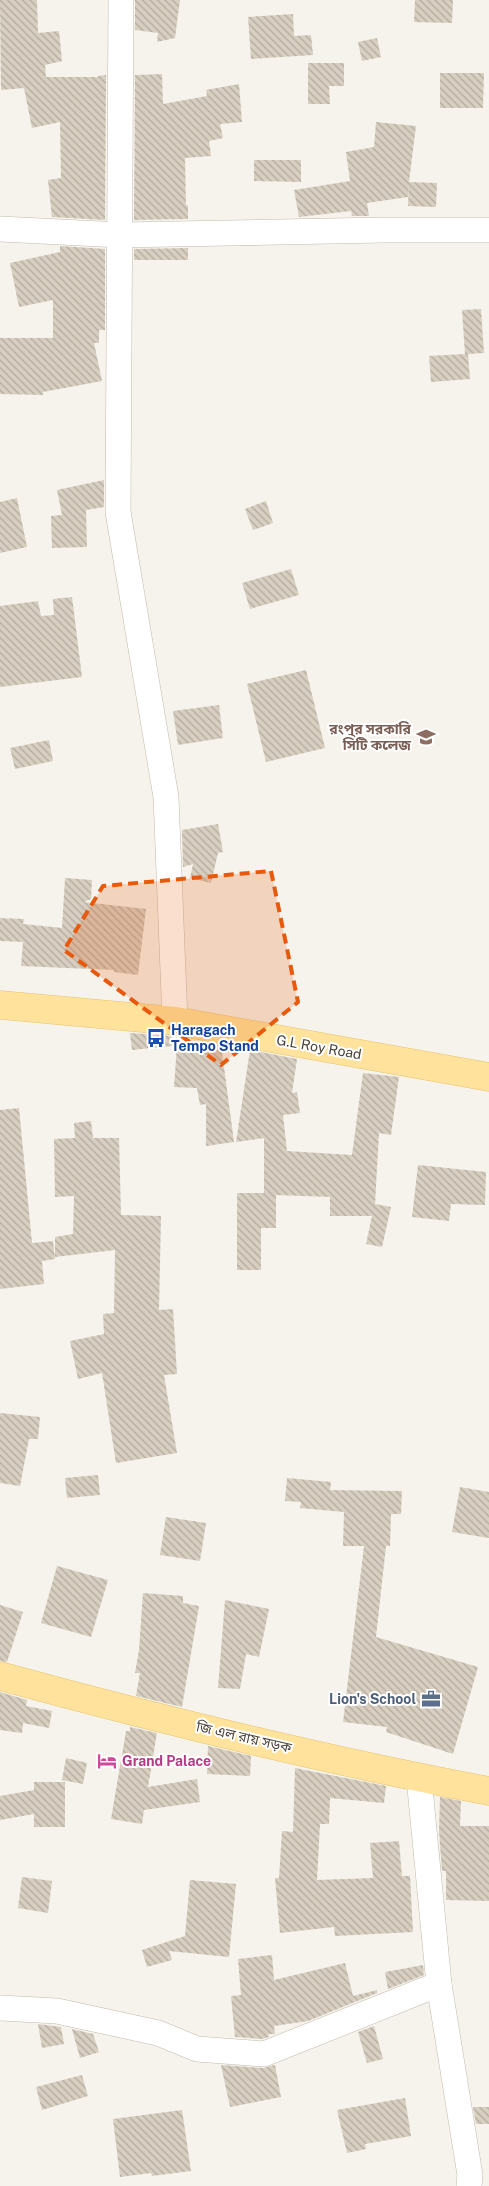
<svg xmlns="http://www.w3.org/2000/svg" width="489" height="2186" viewBox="0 0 489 2186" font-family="'Public Sans','Noto Sans Bengali',sans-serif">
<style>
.building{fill:url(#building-back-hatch)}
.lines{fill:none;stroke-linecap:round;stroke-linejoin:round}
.minor-casing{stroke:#c2bbae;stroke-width:26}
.major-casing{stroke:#e6c16a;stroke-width:29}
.minor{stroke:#fff;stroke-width:25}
.major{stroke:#ffe39c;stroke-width:28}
.marked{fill:#e8590c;fill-opacity:0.2;stroke:#e8590c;stroke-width:4;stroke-dasharray:10 6;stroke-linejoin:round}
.labels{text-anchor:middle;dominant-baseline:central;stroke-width:4;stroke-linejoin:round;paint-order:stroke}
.education-label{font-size:14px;font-weight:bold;fill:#785e54;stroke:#fff;text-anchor:end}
.transit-label{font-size:14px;font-weight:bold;fill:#164399;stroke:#fff;text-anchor:start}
.street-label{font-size:14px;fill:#4b4439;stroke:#fff}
.service-label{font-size:14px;font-weight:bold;fill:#4e5e75;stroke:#fff;text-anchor:end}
.hotel-label{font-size:14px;font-weight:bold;fill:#b23c85;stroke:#fff;text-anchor:start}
</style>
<defs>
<pattern id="building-back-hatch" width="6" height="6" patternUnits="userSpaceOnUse" patternTransform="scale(1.25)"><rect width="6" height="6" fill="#d8cfc1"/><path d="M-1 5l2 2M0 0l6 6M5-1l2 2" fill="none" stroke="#b1aa9e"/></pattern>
</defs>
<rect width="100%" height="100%" fill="#f6f3ec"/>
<g class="building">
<path d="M0 0H37L38 33 59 31 62 61 45 65 46 77H98V76L106 75 105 220 52 217 48 180 61 178 60 122 32 128 24 88 1 90Z"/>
<path d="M135 0H180L175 38 157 42 158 33 135 30Z"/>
<path d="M415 0H453L452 23 414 22Z"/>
<path d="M293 14 294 36 311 35 313 55 251 59 248 17Z"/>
<path d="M377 38 381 57 362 61 358 42Z"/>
<path d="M308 63H344V86H329L330 104H308Z"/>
<path d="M440 73H484L483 108H440Z"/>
<path d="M162 74 163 104 207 96 206 90 239 84 242 122 220 124 223 138 209 141 211 156 185 158 186 206 188 205V219L134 220 135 75Z"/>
<path d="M376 122 416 126 409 182 437 183 436 207 408 206 409 183 408 197 367 203 369 216H352L351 211 299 217 294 190 350 181 346 152 374 147Z"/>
<path d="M254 160H301V182L254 181Z"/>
<path d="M60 246 105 249V330H99V343H94L102 381 43 392V395L0 394V338H53V300L19 307 10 263 60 252Z"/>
<path d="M188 248V260H134V249Z"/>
<path d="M481 309 484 353 468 354 470 379 431 382 429 356 465 354 462 310Z"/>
<path d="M104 480V507L86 510 87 547 52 548 51 516 62 515 57 490Z"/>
<path d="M17 498 27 547 0 553V502Z"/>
<path d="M266 501 273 523 253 530 245 509Z"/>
<path d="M291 569 299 595 250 609 242 583Z"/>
<path d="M72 597 82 677 0 687V606L38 601 41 616 54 615 53 599Z"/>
<path d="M306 670 325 748 266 762 247 684Z"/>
<path d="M219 705 223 738 178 745 173 711Z"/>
<path d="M49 740 53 761 15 769 10 748Z"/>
<path d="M218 824 223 852 218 853 211 883 190 878 193 864 183 867 182 830Z"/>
<path d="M65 878 92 880 91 899 84 902 146 909 138 975 114 972V970L21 966 23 942 0 941V918L24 919 23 924 62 928Z"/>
<path d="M130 1033 171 1036 172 1046 132 1050Z"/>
<path d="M202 1042 221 1045 234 1142 206 1146V1104L200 1105 197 1088 174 1087 177 1045Z"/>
<path d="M250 1050 297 1059 292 1093 297 1092 300 1113 283 1115 287 1151 352 1155 363 1073 399 1077 391 1135 379 1133 375 1204 391 1207 382 1247 366 1244 372 1216H330V1197L276 1195V1228H261V1270H237V1193H264V1138L236 1142Z"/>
<path d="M19 1108 32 1243 53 1241 55 1259 42 1261 44 1284 0 1289V1110Z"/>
<path d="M91 1121 93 1138H119L121 1215 161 1216 159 1310 173 1309 177 1374 164 1375 177 1453 116 1463 102 1373 78 1379 70 1341 104 1334 103 1314 114 1313 115 1250 55 1257V1237L73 1234 74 1196 55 1197 54 1139 75 1138 74 1123Z"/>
<path d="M418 1165 486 1172 485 1205 451 1204 449 1221 412 1217Z"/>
<path d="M0 1413 40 1417 38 1439H29L20 1486 0 1483Z"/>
<path d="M98 1475 100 1495 67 1498 65 1478Z"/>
<path d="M287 1478 331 1482 330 1490 402 1491 401 1514H391L390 1546H386L376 1637 478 1667 453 1754 386 1732 387 1727 343 1722 364 1546H343L344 1512 300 1508 301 1502 285 1501Z"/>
<path d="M460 1487 489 1492V1538L452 1532Z"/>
<path d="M166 1517 206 1523 200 1561 160 1555Z"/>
<path d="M57 1566 108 1580 91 1637 41 1623Z"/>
<path d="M143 1593 183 1596V1603L199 1606 182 1707 136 1696 140 1673H135L139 1650Z"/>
<path d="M225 1600 269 1609 259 1657 246 1654 240 1689 218 1688Z"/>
<path d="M0 1605 23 1612 7 1662 0 1661Z"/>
<path d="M0 1692 27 1700 26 1706 52 1711 49 1728 23 1723 22 1733 0 1730Z"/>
<path d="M130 1727 157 1733 148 1787 197 1779 200 1802 144 1810 142 1824 111 1819 126 1731H130Z"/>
<path d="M208 1746 251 1756 250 1776 207 1774Z"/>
<path d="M66 1758 87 1763 83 1784 62 1780Z"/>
<path d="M295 1768 386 1786 384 1803 330 1798 329 1824H320L317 1880 373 1878 370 1843 399 1841 402 1876H410L413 1932 335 1936 334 1927 280 1933 275 1878H279L282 1831 293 1832Z"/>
<path d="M34 1782H65V1827H34V1814L0 1820V1796L34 1790Z"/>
<path d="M440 1797 461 1801 460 1826H489V1901L446 1900V1871H442L439 1831Z"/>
<path d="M22 1877 52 1881 48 1913 18 1908Z"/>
<path d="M190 1880 236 1884 229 1957 169 1951 172 1960 147 1967 142 1950 185 1936Z"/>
<path d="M272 1955 274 1980 345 1963 353 1996 377 1990V1993L308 2021 274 2026 275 2034H268L269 2037 262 2039 235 2037 231 1996 241 1995 238 1959Z"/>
<path d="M423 1965 424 1975 388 1989 385 1972Z"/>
<path d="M38 2024 61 2027 64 2044 42 2048Z"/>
<path d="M374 2026 383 2059 367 2063 358 2032Z"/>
<path d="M72 2029 93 2034 99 2052 80 2058Z"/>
<path d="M221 2065 263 2068 275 2065 281 2097 230 2107Z"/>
<path d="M82 2075 88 2096 42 2110 36 2087Z"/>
<path d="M405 2098 411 2136 365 2144 366 2149 347 2153 337 2110Z"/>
<path d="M473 2107H489V2124H476Z"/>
<path d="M182 2110 191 2171 152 2176 151 2173 120 2177 113 2119Z"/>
</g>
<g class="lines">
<g class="minor-casing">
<g id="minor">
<path d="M121 0 118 512 166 797 175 1021"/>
<path d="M0 229 121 235 383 230H489"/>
<path d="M419 1778 439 1984 470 2175 469 2186"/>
<path d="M0 2008 57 2011 158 2033 197 2049 264 2054 439 1984"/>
</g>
</g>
<g class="major-casing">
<g id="major">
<path d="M0 1005 175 1021 489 1077"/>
<path d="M0 1676C161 1720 325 1760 489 1791"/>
</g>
</g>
<use href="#minor" class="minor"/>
<use href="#major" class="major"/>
</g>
<path class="marked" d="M271 871 298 1002 221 1065 64 950 103 886Z"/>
<defs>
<g id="university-bare" transform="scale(1.5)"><path d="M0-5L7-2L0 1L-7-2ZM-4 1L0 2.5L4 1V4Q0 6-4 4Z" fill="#8d6e63" stroke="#fff" stroke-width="2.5" paint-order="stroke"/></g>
<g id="bus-bare" transform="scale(1.5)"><path d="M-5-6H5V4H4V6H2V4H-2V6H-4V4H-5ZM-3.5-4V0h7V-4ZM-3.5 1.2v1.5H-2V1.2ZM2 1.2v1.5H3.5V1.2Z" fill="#1a4fb4" stroke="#fff" stroke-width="2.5" paint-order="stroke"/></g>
<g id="office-bare" transform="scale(1.5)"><path d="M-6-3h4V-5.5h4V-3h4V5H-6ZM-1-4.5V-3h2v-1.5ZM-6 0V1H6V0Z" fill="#5c6f8a" stroke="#fff" stroke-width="2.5" paint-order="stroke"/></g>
<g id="hotel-bare" transform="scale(1.5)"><path d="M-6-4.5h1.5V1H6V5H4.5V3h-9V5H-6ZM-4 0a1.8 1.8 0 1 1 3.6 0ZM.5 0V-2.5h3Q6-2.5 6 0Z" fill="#d1479c" stroke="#fff" stroke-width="2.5" paint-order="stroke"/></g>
</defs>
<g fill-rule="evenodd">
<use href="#university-bare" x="426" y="737"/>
<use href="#bus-bare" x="156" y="1038"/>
<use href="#office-bare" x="431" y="1699"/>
<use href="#hotel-bare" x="107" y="1761"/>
</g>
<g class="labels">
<g class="education-label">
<text x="411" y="729">রংপুর সরকারি<tspan x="411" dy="16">সিটি কলেজ</tspan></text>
</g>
<g class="transit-label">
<text x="171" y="1030">Haragach<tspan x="171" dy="16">Tempo Stand</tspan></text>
</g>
<g class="street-label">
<text transform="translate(319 1047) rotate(10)">G.L Roy Road</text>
<text transform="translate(244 1737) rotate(13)">জি এল রায় সড়ক</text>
</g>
<g class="service-label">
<text x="416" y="1699">Lion's School</text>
</g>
<g class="hotel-label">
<text x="122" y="1761">Grand Palace</text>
</g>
</g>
</svg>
